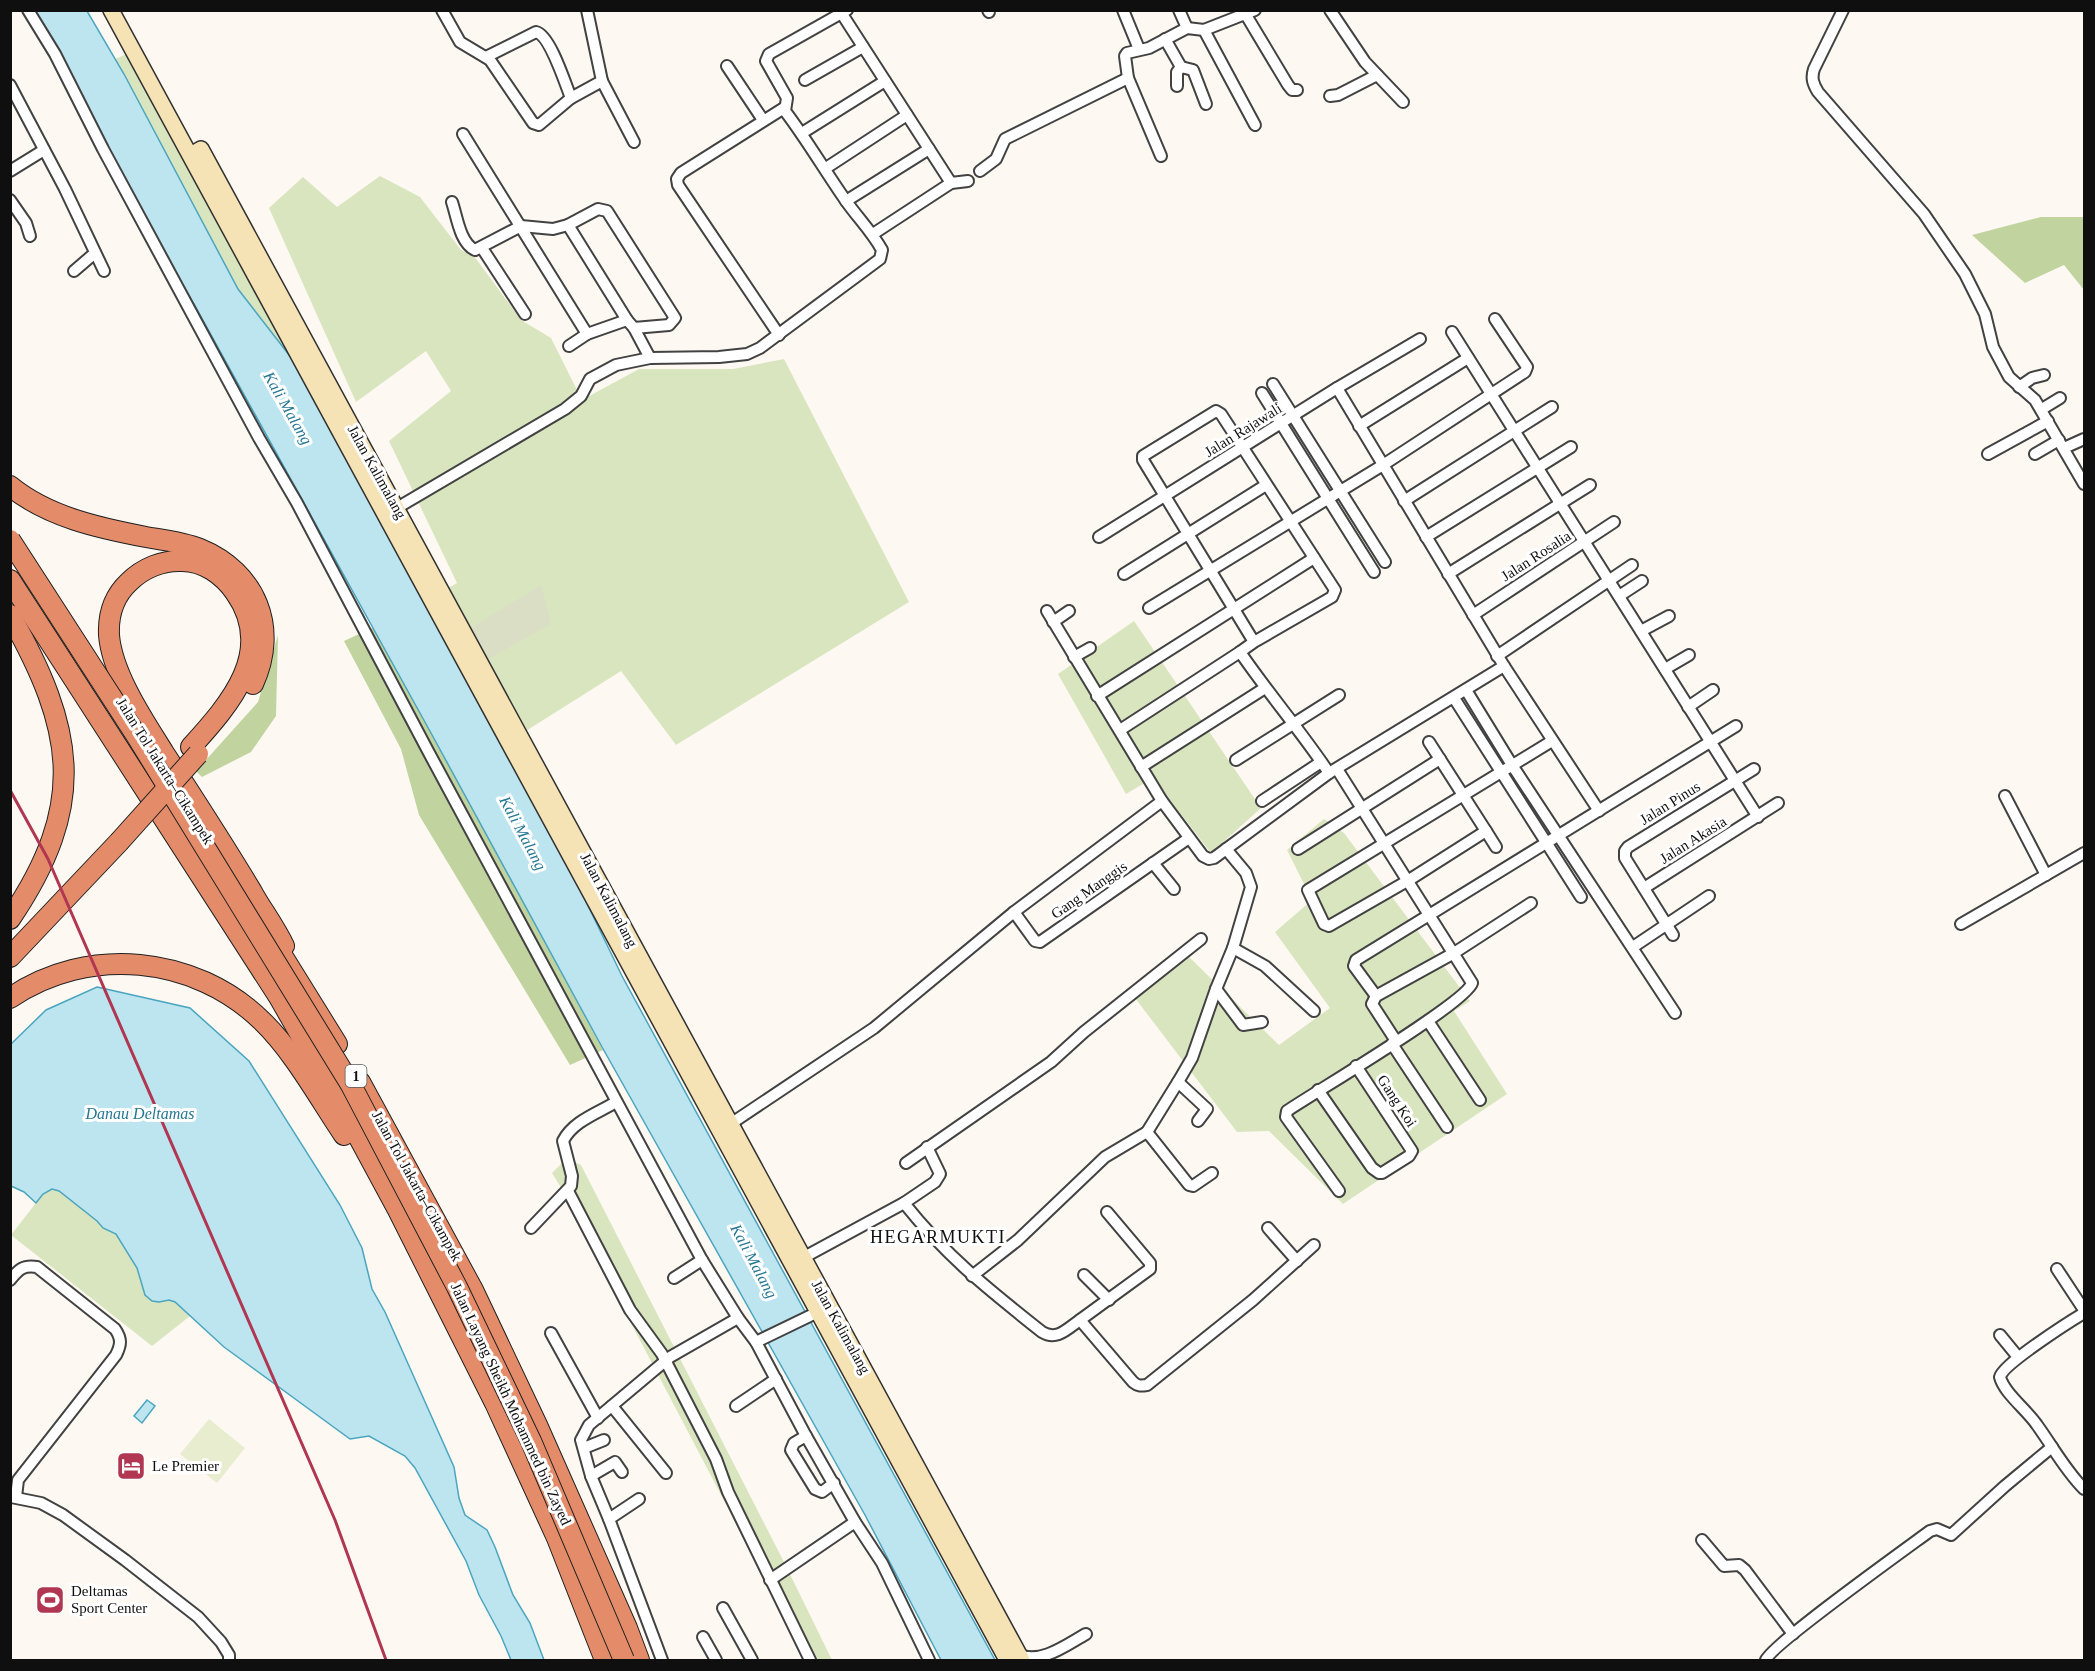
<svg xmlns="http://www.w3.org/2000/svg" width="2095" height="1671" viewBox="0 0 2095 1671" font-family="Georgia,serif">
<style>
.green{fill:#d9e5bf}
.forest{fill:#c1d4a0}
.cemetery{fill:#dadec5}
.pitch{fill:#e8edd0}
.water{fill:#bce5f0;stroke:#4ba5bf;stroke-width:1.5}
.lines{fill:none;stroke-linecap:round;stroke-linejoin:round}
.minor-casing{stroke:#424242;stroke-width:14}
.secondary-casing{stroke:#313131;stroke-width:18}
.motorway-casing{stroke:#202020;stroke-width:22}
.minor{stroke:#fff;stroke-width:10}
.secondary{stroke:#f6e3b5;stroke-width:15}
.motorway{stroke:#e48c6a;stroke-width:20}
.rail{stroke:#b03651;stroke-width:3}
.motorway-bridge-casing{stroke:#202020;stroke-width:22;stroke-linecap:butt}
.motorway-bridge{stroke:#e48c6a;stroke-width:20}
.labels{text-anchor:middle;dominant-baseline:central;stroke-width:6;stroke-linejoin:round;paint-order:stroke}
.shield{fill:#fff;stroke:#575757;stroke-width:1.5}
.shield-label{font-size:14px;font-weight:bold;fill:#0f0f0f}
.street-label{font-size:15px;fill:#0f0f0f;stroke:#fff}
.poi-label{font-size:15px;fill:#0f0f0f;stroke:#fff;text-anchor:start}
.water-label{font-size:16px;font-style:italic;fill:#257793;stroke:#fff}
.quarter-label{font-size:18px;letter-spacing:1.5px;fill:#0f0f0f;stroke:#fff}
</style>
<rect width="100%" height="100%" fill="#fdf9f2"/>
<g class="green">
<path d="M134 51 293 360 238 289 115 59Z"/>
<path d="M380 176 420 197 461 250 474 256 521 320 551 338 582 400 639 369H733L784 359 909 602 676 745 621 671 510 741 469 670 541 586 452 639 431 598 457 583 389 441 451 391 426 351 356 402 269 208 303 177 337 207Z"/>
<path d="M1134 621 1261 808 1211 853 1153 778 1126 794 1058 674Z"/>
<path d="M1324 819 1344 833 1470 1001 1454 1011 1507 1094 1343 1204 1269 1131 1237 1132 1132 994 1184 952 1279 1045 1330 1008 1275 932 1312 900 1287 850Z"/>
<path d="M567 1158 581 1165 785 1564 832 1660H805C750 1548 691 1438 633 1327 605 1276 583 1222 552 1173Z"/>
<path d="M52 1189 59 1191 97 1221 103 1228 116 1234 137 1268 145 1295 152 1301 159 1302 169 1300 175 1302 190 1316 152 1346 11 1235 43 1194Z"/>
</g>
<g class="forest">
<path d="M2041 217H2084V290L2064 265 2025 283 1972 235Z"/>
<path d="M374 627 603 1050 570 1065 419 815 401 749 344 641Z"/>
<path d="M278 635 276 716 251 752 202 777 196 771 258 702Z"/>
</g>
<path class="cemetery" d="M541 585 551 624 469 670 452 639Z"/>
<path class="pitch" d="M209 1419 245 1448 217 1483 180 1454Z"/>
<g class="water">
<path d="M27 11H87L124 74 238 289 293 360 509 742 622 976 995 1660H941L865 1515 602 1047 431 733 194 304 103 149Z"/>
<path d="M97 987 190 1008 249 1061 340 1205 362 1248 372 1289 385 1312 454 1467 459 1498 465 1515 487 1530 495 1547 513 1595 530 1623 544 1660H511L501 1636 479 1595 466 1561 415 1468 405 1456 369 1436 350 1439 224 1347 175 1302 169 1300 159 1302 152 1301 145 1295 137 1268 116 1234 103 1228 97 1221 59 1191 52 1189 43 1194 36 1203 24 1192 11 1186V1044L46 1010Z"/>
<path d="M147 1400 155 1406 142 1423 134 1416Z"/>
</g>
<g class="lines">
<g class="minor-casing">
<g id="minor">
<path d="M28 10 55 54 103 149 259 438 297 503 428 751 702 1260 738 1318 756 1342 806 1436 855 1522 882 1563 929 1660"/>
<path d="M442 10 460 42 490 60 533 123 539 125 571 98"/>
<path d="M988 10 989 12"/>
<path d="M1123 10 1139 49"/>
<path d="M1179 10 1187 28"/>
<path d="M1330 10 1365 62 1403 102"/>
<path d="M1843 10 1814 69C1811 78 1813 84 1818 92L1924 214 1965 274 1985 314 1993 347 2009 377 2035 400 2084 484"/>
<path d="M842 14 951 183"/>
<path d="M1246 15 1288 85 1292 90H1297"/>
<path d="M1204 30 1255 125"/>
<path d="M1165 39 1181 67 1177 72V86"/>
<path d="M486 57 536 32C550 35 565 83 571 98L602 81 587 10"/>
<path d="M727 66 763 120"/>
<path d="M1181 67 1193 70 1206 104"/>
<path d="M805 80 863 47"/>
<path d="M602 81 634 142"/>
<path d="M10 85 65 189 104 271"/>
<path d="M1330 96 1338 95 1377 75"/>
<path d="M802 133 885 81"/>
<path d="M463 134 587 334 627 320 634 328 650 358"/>
<path d="M1161 156 1128 78 1125 56 1127 53 1149 48 1187 28 1204 30 1255 10"/>
<path d="M826 168 907 115"/>
<path d="M10 171 44 150"/>
<path d="M980 171 996 159 1005 139 1128 78"/>
<path d="M10 200 26 223 30 236"/>
<path d="M846 201 929 149"/>
<path d="M452 202C457 217 460 243 475 250L521 226 553 229 568 225 627 320"/>
<path d="M568 225 598 209 607 211 675 318 669 325 634 328"/>
<path d="M873 234 951 183 968 181"/>
<path d="M482 248 525 314"/>
<path d="M74 271 95 253"/>
<path d="M1452 332 1758 817"/>
<path d="M779 335 678 185 677 179 681 173 784 108"/>
<path d="M569 346 587 334"/>
<path d="M1273 384 1385 562"/>
<path d="M2019 387 2032 378 2044 375"/>
<path d="M1337 388 1504 666 1599 811"/>
<path d="M1262 393 1374 572"/>
<path d="M2042 409 2060 398"/>
<path d="M1359 426 1468 358"/>
<path d="M2064 448 2084 439"/>
<path d="M1988 454 2048 421"/>
<path d="M2035 454 2059 440"/>
<path d="M1404 501 1552 407"/>
<path d="M390 512 565 409 581 396 590 379 616 365 650 358 719 357 747 354 760 348 880 259 882 250C872 232 858 218 846 201 825 171 807 140 785 111L787 98 766 61 769 54 847 10"/>
<path d="M1099 537 1337 388 1420 339"/>
<path d="M1426 537 1571 447"/>
<path d="M1124 574 1266 485"/>
<path d="M1448 574 1590 485"/>
<path d="M1619 596 1642 581"/>
<path d="M1149 608 1383 465 1525 372 1527 367 1495 319"/>
<path d="M1047 611 1162 801"/>
<path d="M1473 615 1614 522"/>
<path d="M1053 622 1069 611"/>
<path d="M1641 631 1669 616"/>
<path d="M1254 642 1332 597 1335 590 1221 414 1216 411 1143 456V460L1254 642 1240 652C1268 693 1301 731 1329 773"/>
<path d="M1497 656 1632 565"/>
<path d="M1074 657 1090 648"/>
<path d="M1665 669 1689 655"/>
<path d="M1466 690 1512 765 1675 1013"/>
<path d="M1097 696 1314 558"/>
<path d="M1454 698 1581 897"/>
<path d="M1688 707 1713 690"/>
<path d="M1120 730 1240 652"/>
<path d="M1429 742 1486 831"/>
<path d="M1236 760 1339 695"/>
<path d="M1141 767 1265 688"/>
<path d="M1337 769 1472 983C1466 1003 1315 1092 1287 1111L1286 1117 1339 1191"/>
<path d="M2005 796 2046 875"/>
<path d="M1262 801 1321 762"/>
<path d="M1496 847 1486 831 1409 880 1329 926 1324 924 1308 890 1552 741"/>
<path d="M1298 849 1440 759"/>
<path d="M1153 863 1174 889"/>
<path d="M1644 888 1778 803"/>
<path d="M1014 912 1035 941 1040 942 1189 838"/>
<path d="M1961 924 2084 853"/>
<path d="M1673 935 1625 858V851L1628 847 1754 769"/>
<path d="M1633 947 1709 896"/>
<path d="M1233 948 1265 966 1314 1011"/>
<path d="M1216 989 1243 1025 1262 1022"/>
<path d="M1376 996 1354 966 1356 960 1736 726"/>
<path d="M1428 1021 1480 1100"/>
<path d="M1396 1041 1372 1004 1376 996 1454 953 1531 903"/>
<path d="M1392 1044 1447 1127"/>
<path d="M1178 1082 1207 1109 1198 1121"/>
<path d="M1318 1090 1372 1168 1379 1173H1382L1409 1156 1412 1151 1356 1066"/>
<path d="M726 1127 874 1028 1014 912 1162 801 1203 856 1209 859 1214 858 1329 773 1504 666"/>
<path d="M1147 1132 1189 1185 1193 1186 1212 1173"/>
<path d="M906 1163 1051 1062 1084 1032 1201 939"/>
<path d="M568 1191 630 1310 662 1354 716 1459 728 1492 810 1660"/>
<path d="M904 1203 935 1182 940 1174 927 1147"/>
<path d="M531 1228 571 1186 572 1176 563 1141C573 1121 598 1113 616 1102"/>
<path d="M1268 1228 1297 1261"/>
<path d="M797 1261 904 1203C946 1256 989 1290 1042 1332 1057 1341 1067 1329 1080 1320L1133 1382C1138 1386 1140 1386 1147 1385L1253 1300 1314 1245"/>
<path d="M2057 1269 2084 1310"/>
<path d="M1084 1275 1109 1300"/>
<path d="M972 1276 1018 1240 1105 1157 1147 1132 1178 1082 1192 1058 1216 989 1233 948 1251 887 1246 873 1226 849"/>
<path d="M674 1278 702 1260"/>
<path d="M10 1280C19 1269 23 1265 37 1267L115 1329C122 1339 121 1345 116 1355L18 1480 16 1497"/>
<path d="M2084 1313C2069 1322 2003 1364 2000 1377 2004 1393 2027 1410 2037 1425 2053 1447 2065 1470 2084 1489"/>
<path d="M1080 1320 1150 1269V1263L1107 1212"/>
<path d="M551 1333 598 1418"/>
<path d="M2000 1335 2018 1357"/>
<path d="M756 1342 818 1312"/>
<path d="M612 1406 666 1473"/>
<path d="M736 1406 776 1379"/>
<path d="M806 1436 794 1443 791 1450 815 1489 822 1492 834 1483"/>
<path d="M584 1448 604 1440"/>
<path d="M591 1476 615 1462 622 1472"/>
<path d="M11 1497 41 1503 63 1515 125 1560 198 1617 221 1642 229 1655V1660"/>
<path d="M609 1519 639 1499"/>
<path d="M1702 1540 1724 1566 1739 1565 1745 1570 1793 1634"/>
<path d="M770 1580 855 1522"/>
<path d="M723 1608 752 1660"/>
<path d="M703 1637 716 1660"/>
<path d="M1016 1656 1019 1655C1042 1664 1066 1645 1086 1634"/>
<path d="M662 1660 609 1519 591 1476 581 1440 589 1425 670 1357 738 1318"/>
<path d="M1766 1660C1770 1646 1907 1548 1930 1531L1937 1529 1951 1535 2005 1486 2052 1447"/>
</g>
</g>
<g class="secondary-casing">
<g id="secondary">
<path d="M111 10 1007 1660"/>
<path d="M191 155 201 149 1022 1660"/>
</g>
</g>
<g class="motorway-casing">
<g id="motorway">
<path d="M10 486C48 517 99 528 146 537 164 540 183 542 200 549 256 572 279 628 253 684"/>
<path d="M10 580 279 997 357 1134 398 1210 495 1403 557 1538 605 1660"/>
<path d="M10 615C75 730 88 804 10 919"/>
<path d="M191 747C230 704 277 651 235 592 223 575 204 561 182 561 163 560 143 568 129 582 114 596 108 614 109 635 112 674 144 721 164 753 194 799 224 845 252 892 262 910 275 927 284 946"/>
<path d="M270 936 337 1044"/>
<path d="M10 957 119 842"/>
<path d="M10 998C87 945 195 955 262 1021 294 1052 319 1098 344 1135"/>
<path d="M360 1082 473 1290 537 1425 627 1628 639 1660"/>
</g>
</g>
<use href="#minor" class="minor"/>
<use href="#secondary" class="secondary"/>
<use href="#motorway" class="motorway"/>
<path class="rail" d="M10 790 48 859 335 1520 386 1660"/>
<g class="motorway-bridge-casing">
<g id="motorway-bridge">
<path d="M10 540 136 735 351 1085 457 1287 531 1441 624 1660"/>
<path d="M119 842 198 754"/>
</g>
</g>
<use href="#motorway-bridge" class="motorway-bridge"/>
</g>
<defs>
<g id="hotel-square" transform="scale(1.5)"><rect x="-9" y="-9" width="18" height="18" rx="4" fill="#b03651" stroke="#fff"/><path d="M-6-4.5h1.5V1H6V5H4.5V3h-9V5H-6ZM-4 0a1.8 1.8 0 1 1 3.6 0ZM.5 0V-2.5h3Q6-2.5 6 0Z" fill="#fff"/></g>
<g id="stadium-square" transform="scale(1.5)"><rect x="-9" y="-9" width="18" height="18" rx="4" fill="#b03651" stroke="#fff"/><path d="M0-5a6.5 5 0 1 0 0 10a6.5 5 0 1 0 0-10ZM-3.5-1.8h7v3.6h-7Z" fill="#fff"/></g>
</defs>
<g fill-rule="evenodd">
<use href="#hotel-square" x="131" y="1466"/>
<use href="#stadium-square" x="50" y="1600"/>
</g>
<g class="labels">
<rect class="shield" x="345.5" y="1065" width="21" height="22" rx="4.5"/>
<g class="shield-label">
<text x="356" y="1076">1</text>
</g>
<g class="street-label">
<text transform="translate(1243 430) rotate(-32)">Jalan Rajawali</text>
<text transform="translate(377 472) rotate(61)">Jalan Kalimalang</text>
<text transform="translate(1536 556) rotate(-33)">Jalan Rosalia</text>
<text transform="translate(165 771) rotate(58)">Jalan Tol Jakarta–Cikampek</text>
<text transform="translate(1670 803) rotate(-32)">Jalan Pinus</text>
<text transform="translate(1693 840) rotate(-32)">Jalan Akasia</text>
<text transform="translate(1089 890) rotate(-35)">Gang Manggis</text>
<text transform="translate(609 900) rotate(62)">Jalan Kalimalang</text>
<text transform="translate(1397 1101) rotate(57)">Gang Koi</text>
<text transform="translate(417 1186) rotate(61)">Jalan Tol Jakarta–Cikampek</text>
<text transform="translate(841 1327) rotate(61)">Jalan Kalimalang</text>
<text transform="translate(511 1404) rotate(65)">Jalan Layang Sheikh Mohammed bin Zayed</text>
</g>
<g class="poi-label">
<text x="152" y="1466">Le Premier</text>
<text x="71" y="1591">Deltamas<tspan x="71" dy="17">Sport Center</tspan></text>
</g>
<g class="water-label">
<text transform="translate(288 408) rotate(60)">Kali Malang</text>
<text transform="translate(523 833) rotate(62)">Kali Malang</text>
<text x="140" y="1113">Danau Deltamas</text>
<text transform="translate(754 1261) rotate(62)">Kali Malang</text>
</g>
<g class="quarter-label">
<text x="938" y="1237">HEGARMUKTI</text>
</g>
</g>
<rect width="2095" height="1671" fill="none" stroke="#0f0f0f" stroke-width="24"/>
</svg>
